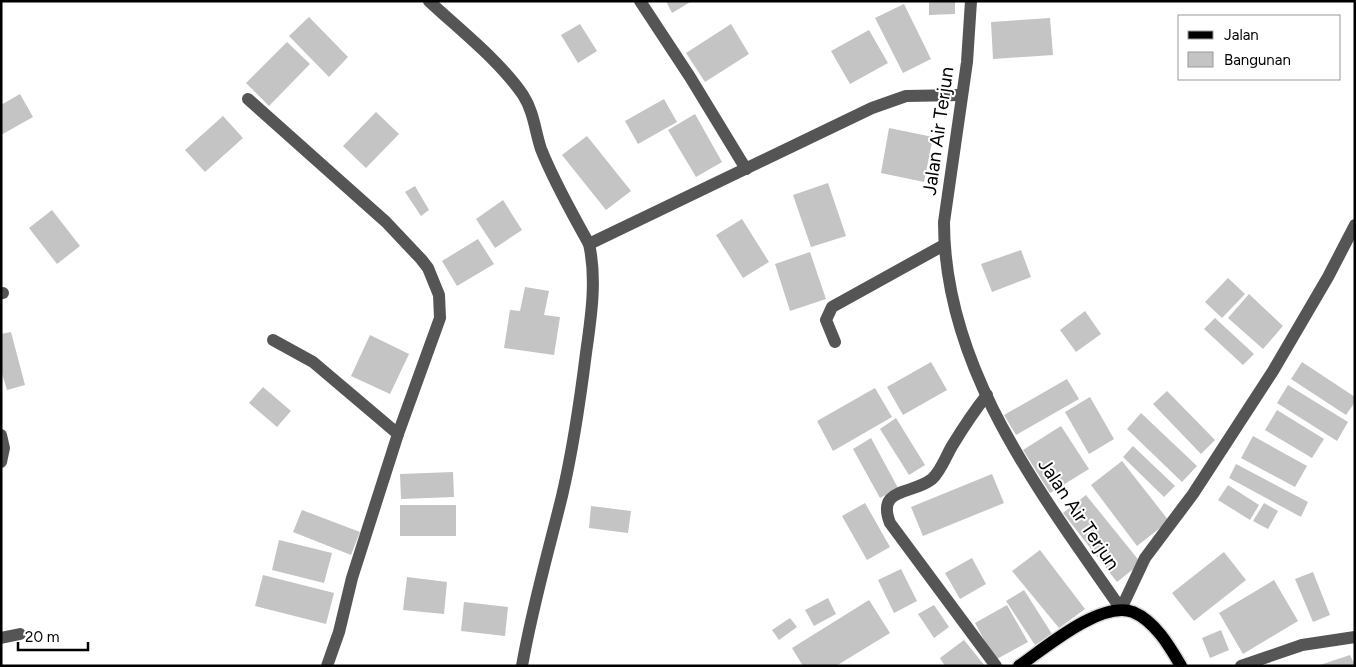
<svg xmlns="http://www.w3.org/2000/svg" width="1356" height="667" viewBox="0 0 1356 667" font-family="Figtree,sans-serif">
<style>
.building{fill:#c4c4c4}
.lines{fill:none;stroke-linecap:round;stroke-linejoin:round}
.major-casing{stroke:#dbdbdb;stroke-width:15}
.minor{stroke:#555;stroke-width:12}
.major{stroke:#000;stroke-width:12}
.labels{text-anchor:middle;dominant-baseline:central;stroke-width:4;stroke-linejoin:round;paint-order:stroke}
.street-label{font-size:19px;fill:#000;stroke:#fff}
</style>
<rect width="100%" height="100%" fill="#fff"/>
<g class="building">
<path d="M666 1H692L672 13Z"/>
<path d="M929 1H955V14L929 15Z"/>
<path d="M904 4 931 59 903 73 875 18Z"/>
<path d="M309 17 348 57 329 77 289 36Z"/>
<path d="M1050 18 1053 55 993 59 991 22Z"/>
<path d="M580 24 597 51 578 63 561 35Z"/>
<path d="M731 24 749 54 705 82 686 53Z"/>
<path d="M869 30 888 63 850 84 831 51Z"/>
<path d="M287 42 310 64 269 106 246 83Z"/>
<path d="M20 94 33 117 1 135V105Z"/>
<path d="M664 99 677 122 638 144 625 121Z"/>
<path d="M376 112 399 134 366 168 343 146Z"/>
<path d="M695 114 722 162 696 177 668 130Z"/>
<path d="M223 116 243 138 205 172 185 150Z"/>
<path d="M889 128 933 137 924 182 881 173Z"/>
<path d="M587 136 631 191 606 210 562 155Z"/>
<path d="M828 183 846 236 811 247 793 195Z"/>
<path d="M415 186 429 210 421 216 405 192Z"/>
<path d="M503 200 522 230 495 248 476 219Z"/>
<path d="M52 210 80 246 57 264 29 228Z"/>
<path d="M742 219 769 262 743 278 716 235Z"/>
<path d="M478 239 494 264 457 286 442 261Z"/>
<path d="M1021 250 1031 277 992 292 981 264Z"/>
<path d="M810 252 826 299 790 311 775 264Z"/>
<path d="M1228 278 1245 294 1222 318 1205 302Z"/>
<path d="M525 287 549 291 544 315 560 317 554 355 504 348 510 310 520 311Z"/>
<path d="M1249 294 1283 326 1263 349 1228 318Z"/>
<path d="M1085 311 1101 334 1076 352 1060 330Z"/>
<path d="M1215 318 1254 354 1243 365 1204 329Z"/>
<path d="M11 332 25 385 7 390 1 370V334Z"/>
<path d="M370 335 409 354 390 394 351 376Z"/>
<path d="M931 362 947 390 903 415 887 387Z"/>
<path d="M1302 362 1355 397V402L1346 415 1291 379Z"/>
<path d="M1067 379 1079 399 1016 435 1004 415Z"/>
<path d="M1288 385 1348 422 1337 441 1277 403Z"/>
<path d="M263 387 291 411 277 427 249 403Z"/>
<path d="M875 388 892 417 833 451 817 421Z"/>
<path d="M1167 391 1215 440 1201 454 1153 404Z"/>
<path d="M1090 397 1114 439 1089 454 1065 412Z"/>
<path d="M1277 410 1324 439 1312 458 1265 430Z"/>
<path d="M1141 413 1197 466 1182 482 1127 429Z"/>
<path d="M896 418 925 465 909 475 880 429Z"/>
<path d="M1061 426 1089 469 1050 493 1023 450Z"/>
<path d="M1253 436 1307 466 1295 487 1241 458Z"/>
<path d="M871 438 898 488 880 498 853 449Z"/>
<path d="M1133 446 1175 486 1164 497 1123 457Z"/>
<path d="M1122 461 1169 521 1137 546 1091 485Z"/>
<path d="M1236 464 1308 502 1301 517 1229 478Z"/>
<path d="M453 472 454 497 401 499 400 474Z"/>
<path d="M992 474 1004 503 923 536 911 507Z"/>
<path d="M1228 485 1259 505 1250 520 1218 500Z"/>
<path d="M1086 495 1141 563 1117 582 1063 513Z"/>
<path d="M865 503 890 547 867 560 842 516Z"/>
<path d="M1264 503 1278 511 1268 529 1253 521Z"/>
<rect x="400" y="505" width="56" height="31"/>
<path d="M591 506 631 511 628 533 589 528Z"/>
<path d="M302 510 360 532 351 555 293 532Z"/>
<path d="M279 540 332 553 324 583 272 570Z"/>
<path d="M1040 550 1085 609 1059 628 1012 571Z"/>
<path d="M1224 552 1246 580 1194 621 1172 593Z"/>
<path d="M972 558 986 584 960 599 945 573Z"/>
<path d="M901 569 917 601 894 613 878 580Z"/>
<path d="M1313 572 1330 615 1313 622 1295 579Z"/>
<path d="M263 575 334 593 326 624 255 606Z"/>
<path d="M407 577 447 582 444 614 403 610Z"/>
<path d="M1274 580 1298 621 1243 654 1219 613Z"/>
<path d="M1024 590 1052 634 1035 645 1006 601Z"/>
<path d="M828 598 836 614 814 626 805 610Z"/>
<path d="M869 600 890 633 836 666H803L792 648Z"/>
<path d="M464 602 508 607 505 636 461 631Z"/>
<path d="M934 605 949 627 934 638 918 614Z"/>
<path d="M1007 605 1028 642 995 660 975 623Z"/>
<path d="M790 618 797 627 779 640 772 630Z"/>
<path d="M1221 630 1229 650 1210 658 1202 638Z"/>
<path d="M964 640 985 666H945L940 658Z"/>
<path d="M1350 655 1355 666H1320V665Z"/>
</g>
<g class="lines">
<g class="major-casing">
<path id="major" d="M1019 666C1045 648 1101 600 1133 612 1155 621 1170 647 1181 666"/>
</g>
<g class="minor">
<path d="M429 1C460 30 500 61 523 95 534 112 535 131 541 149 554 182 572 213 589 244 597 279 591 318 586 353 580 401 573 449 562 496 548 553 532 608 522 666"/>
<path d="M640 1 690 77 746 169"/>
<path d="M971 1 967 62 944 222C944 370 1041 493 1121 609"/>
<path d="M248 99 386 222 421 259 428 268 439 295 440 318 398 434 352 578 339 632 327 666"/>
<path d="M589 244 872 108 906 96 961 95"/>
<path d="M1 293H3"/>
<path d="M273 340 313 362 398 434"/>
<path d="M835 342 826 320 832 307 944 245"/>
<path d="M987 395C974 411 963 428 952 446 946 456 941 471 932 479 912 495 876 487 890 523L996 666"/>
<path d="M1 435 4 448 1 462"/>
<path d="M1121 609 1145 558 1193 494 1273 371 1328 277 1355 225"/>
<path d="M1 638 20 634"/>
<path d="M1241 666 1302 645 1355 637"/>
</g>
<use href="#major" class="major"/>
</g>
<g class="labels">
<g class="street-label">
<text transform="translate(938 131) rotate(-82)">Jalan Air Terjun</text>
<text transform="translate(1079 514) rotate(56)">Jalan Air Terjun</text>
</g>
</g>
<rect width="1356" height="667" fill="none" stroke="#000000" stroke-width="5"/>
<rect x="1178" y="15" width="162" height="65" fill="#ffffff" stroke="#999999"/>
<rect x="1188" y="31" width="25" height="8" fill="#000000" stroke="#999999"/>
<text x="1224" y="40" font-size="15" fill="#000000">Jalan</text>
<rect x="1188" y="52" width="25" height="15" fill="#c4c4c4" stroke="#999999"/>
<text x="1224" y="65" font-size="15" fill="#000000">Bangunan</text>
<path d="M18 642v8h70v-8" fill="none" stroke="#000000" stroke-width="2.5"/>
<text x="25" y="642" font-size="15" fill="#000000" stroke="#ffffff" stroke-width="4" paint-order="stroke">20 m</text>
</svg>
